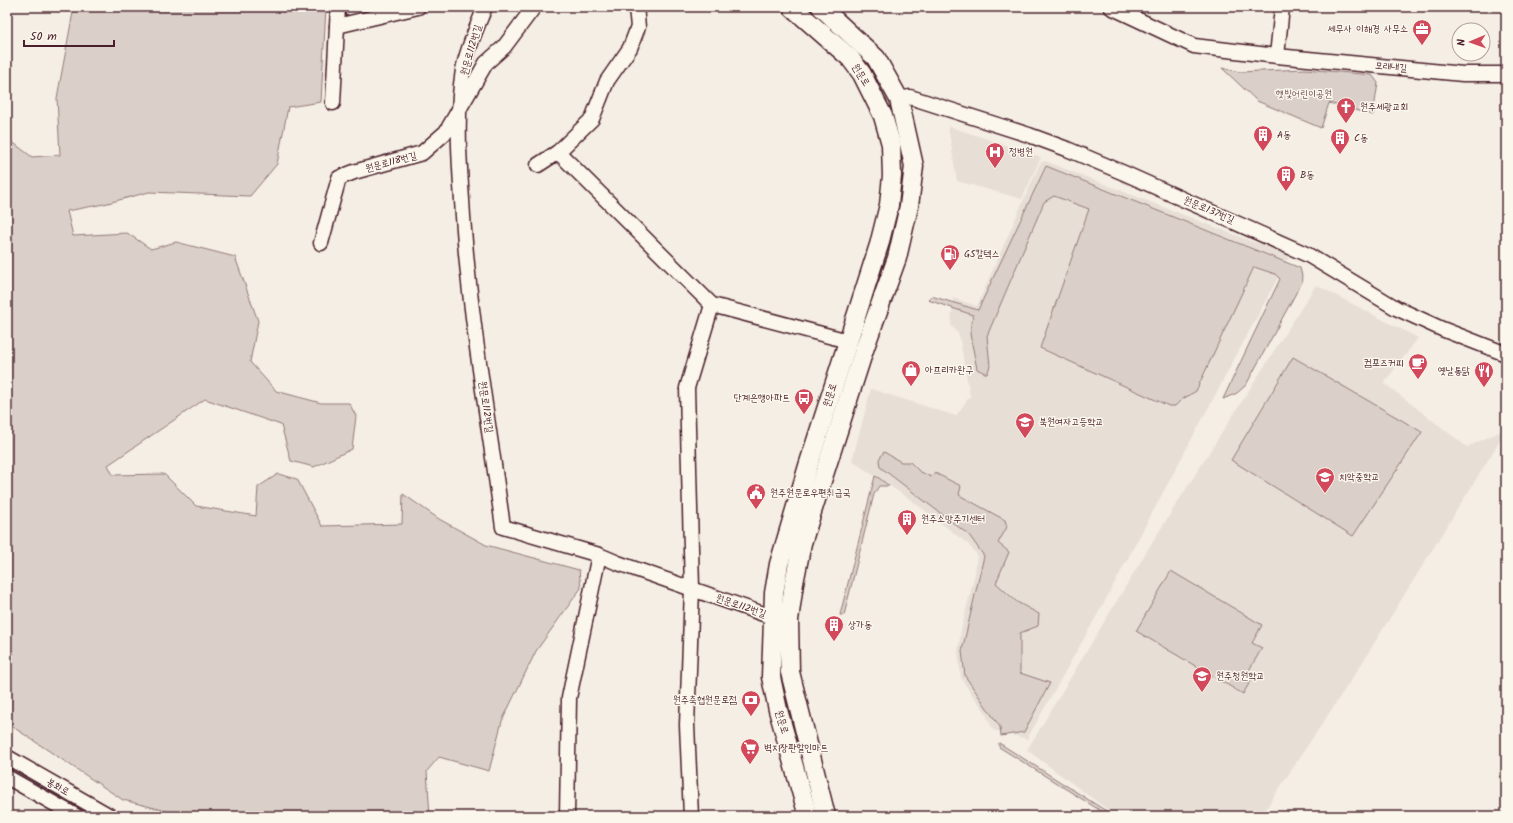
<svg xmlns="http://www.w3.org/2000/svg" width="1513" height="823" viewBox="0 0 1513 823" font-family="Kalam,'Poor Story',sans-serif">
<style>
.built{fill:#e7dfd6}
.green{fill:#dbd0c9;stroke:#92787a}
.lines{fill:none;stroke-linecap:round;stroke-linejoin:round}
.minor-casing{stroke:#4a1f2b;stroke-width:17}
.major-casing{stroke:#4a1f2b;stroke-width:21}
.minor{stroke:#fbf7ec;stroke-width:14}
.major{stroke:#fbf7ec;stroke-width:18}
.labels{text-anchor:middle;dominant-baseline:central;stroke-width:3;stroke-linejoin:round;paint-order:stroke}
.poi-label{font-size:10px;fill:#4a1f2b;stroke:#fbf7ec;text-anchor:start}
.street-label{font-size:10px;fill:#4a1f2b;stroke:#fbf7ec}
.park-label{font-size:10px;fill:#6e4b52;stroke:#fbf7ec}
</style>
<rect width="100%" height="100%" fill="#f4eee4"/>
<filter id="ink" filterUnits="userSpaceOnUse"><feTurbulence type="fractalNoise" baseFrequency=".025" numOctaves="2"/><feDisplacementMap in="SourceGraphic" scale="8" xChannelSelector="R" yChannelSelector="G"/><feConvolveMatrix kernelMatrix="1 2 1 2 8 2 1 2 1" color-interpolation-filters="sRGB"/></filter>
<g filter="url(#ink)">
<g class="built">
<path d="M948 126 1041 157 1022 199 957 181Z"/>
<path d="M1045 161 1253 242 1287 249 1289 257 1105 601 1027 739 993 730 984 710 970 692 961 678 958 652 961 631 975 573 977 555 968 544 911 500 852 461 871 389 956 416 970 396 959 335 951 325 953 298 977 306 1040 163Z"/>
<path d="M1316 285 1418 338 1384 383 1467 447 1506 429V431L1357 671 1261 816H1116L1027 750 1153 541Z"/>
</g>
<g class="green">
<path d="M74 7H326L321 102 288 107 277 164 250 196 149 192 104 204 67 211 73 236 127 233 151 249 176 242 235 257 258 321 250 362 276 391 321 403H349L356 416 352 449 314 467 291 461 281 425 205 399 108 465 113 475 164 474 196 506 256 516 258 487 278 474 297 479 322 526 402 524 403 494 439 519 486 545 579 570 581 588 536 651 502 721 489 771 439 757 427 771 430 816H187L123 800 7 723V138L32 157 60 155 57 98Z"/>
<path d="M1222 68 1240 72 1305 69 1372 75 1378 83 1373 115 1329 103 1321 128 1257 101Z"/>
<path d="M1046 166 1300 268 1303 280 1246 385 1237 393 1223 399 1280 279 1275 274 1254 267 1196 391 1181 400 1175 406H1169L1040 348 1089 209 1054 196 1044 202 987 336 990 366 987 374 977 369 970 334 973 315 928 300 931 296 978 310Z"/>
<path d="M1293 357 1422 432 1353 536 1231 460Z"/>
<path d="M884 452 901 462H910L919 471 931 477 935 473 961 486 959 495 1005 520 1007 527 998 543 1009 552 996 583 1017 602 1039 614 1038 626 1020 633V673L1050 683 1024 732 1001 736 1000 727 965 676 962 651 984 556 969 535 880 467 879 459Z"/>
<path d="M875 476 879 478 889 486H879L874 494 844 615H840Z"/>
<path d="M1171 571 1262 625 1252 643 1262 648 1248 672 1254 675 1243 694 1136 631Z"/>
<path d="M999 743 1114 816H1109L999 747Z"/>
</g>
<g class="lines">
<g class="minor-casing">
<g id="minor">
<path d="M485 7C477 27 467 49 463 70 456 113 459 157 462 200 468 309 488 418 503 527L599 555 618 563 772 617"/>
<path d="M1111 7 1194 46 1277 56 1463 74H1506"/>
<path d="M337 26 418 7"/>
<path d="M1277 56 1282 7"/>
<path d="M899 99 910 97 1029 135 1067 149 1124 173 1308 255 1396 308 1442 329 1506 354"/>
<path d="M333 103 338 7"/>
<path d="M558 152 712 305 848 341"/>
<path d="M538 165 558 152 592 119 607 81 630 48 638 27 636 7"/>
<path d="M321 243 339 178 354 172 422 153 446 132 486 63 504 47 534 7"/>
<path d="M7 757 110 816"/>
<path d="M7 777 76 816"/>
<path d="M567 816 569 698 599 555"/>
<path d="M691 816 687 725 692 589 687 388 712 305"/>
</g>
</g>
<g class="major-casing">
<g id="major">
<path d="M792 7 850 58 862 74 883 116 891 144 892 176 889 205 879 245 808 466 779 564 774 593 771 677 778 710 808 816"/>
<path d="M821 7 876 58 899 99 914 166 909 206 897 258 865 347 802 543 794 583 789 620 790 672 826 816"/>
</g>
</g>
<use href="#minor" class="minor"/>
<use href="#major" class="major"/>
</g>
</g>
<defs>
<g id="office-pin" transform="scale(1)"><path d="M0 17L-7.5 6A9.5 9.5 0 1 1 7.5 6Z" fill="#d1495b" stroke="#fbf7ec"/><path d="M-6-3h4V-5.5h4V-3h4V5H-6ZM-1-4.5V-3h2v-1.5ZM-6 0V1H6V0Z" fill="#fff"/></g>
<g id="church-pin" transform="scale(1)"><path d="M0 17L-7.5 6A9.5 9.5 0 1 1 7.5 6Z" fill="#d1495b" stroke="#fbf7ec"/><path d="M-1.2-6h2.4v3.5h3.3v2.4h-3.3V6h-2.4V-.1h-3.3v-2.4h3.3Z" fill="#fff"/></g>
<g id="building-pin" transform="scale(1)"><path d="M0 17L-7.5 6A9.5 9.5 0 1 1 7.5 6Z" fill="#d1495b" stroke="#fbf7ec"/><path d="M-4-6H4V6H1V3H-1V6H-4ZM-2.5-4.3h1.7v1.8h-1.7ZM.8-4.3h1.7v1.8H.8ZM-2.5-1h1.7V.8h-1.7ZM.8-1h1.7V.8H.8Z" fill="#fff"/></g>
<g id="hospital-pin" transform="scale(1)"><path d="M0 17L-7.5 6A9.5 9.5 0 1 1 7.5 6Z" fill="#d1495b" stroke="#fbf7ec"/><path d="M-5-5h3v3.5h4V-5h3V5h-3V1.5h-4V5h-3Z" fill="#fff"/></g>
<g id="fuel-pin" transform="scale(1)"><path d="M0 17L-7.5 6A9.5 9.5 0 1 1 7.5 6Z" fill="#d1495b" stroke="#fbf7ec"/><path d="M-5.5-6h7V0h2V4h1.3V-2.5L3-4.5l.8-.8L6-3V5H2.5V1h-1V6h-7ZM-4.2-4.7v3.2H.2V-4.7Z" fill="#fff"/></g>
<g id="cafe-pin" transform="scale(1)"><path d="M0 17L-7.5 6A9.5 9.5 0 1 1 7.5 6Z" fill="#d1495b" stroke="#fbf7ec"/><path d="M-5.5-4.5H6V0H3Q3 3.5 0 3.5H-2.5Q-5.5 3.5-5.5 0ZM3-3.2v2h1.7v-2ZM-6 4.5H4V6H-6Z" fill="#fff"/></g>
<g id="shop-pin" transform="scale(1)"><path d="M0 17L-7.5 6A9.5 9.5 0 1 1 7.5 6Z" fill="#d1495b" stroke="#fbf7ec"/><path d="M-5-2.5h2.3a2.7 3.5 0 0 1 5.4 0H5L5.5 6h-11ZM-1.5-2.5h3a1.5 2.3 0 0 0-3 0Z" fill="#fff"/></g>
<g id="restaurant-pin" transform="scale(1)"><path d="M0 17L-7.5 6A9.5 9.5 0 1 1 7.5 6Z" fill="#d1495b" stroke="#fbf7ec"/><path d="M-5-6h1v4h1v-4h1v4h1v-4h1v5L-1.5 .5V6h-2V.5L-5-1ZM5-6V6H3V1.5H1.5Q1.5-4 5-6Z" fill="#fff"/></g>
<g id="bus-pin" transform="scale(1)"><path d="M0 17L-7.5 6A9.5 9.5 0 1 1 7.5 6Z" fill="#d1495b" stroke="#fbf7ec"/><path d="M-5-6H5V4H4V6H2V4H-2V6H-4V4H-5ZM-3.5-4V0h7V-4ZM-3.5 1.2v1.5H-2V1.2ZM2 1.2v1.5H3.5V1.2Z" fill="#fff"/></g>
<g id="school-pin" transform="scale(1)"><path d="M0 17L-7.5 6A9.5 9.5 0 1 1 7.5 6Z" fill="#d1495b" stroke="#fbf7ec"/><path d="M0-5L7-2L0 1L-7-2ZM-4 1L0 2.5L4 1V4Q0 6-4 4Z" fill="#fff"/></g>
<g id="civic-pin" transform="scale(1)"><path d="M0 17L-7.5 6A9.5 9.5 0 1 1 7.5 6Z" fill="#d1495b" stroke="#fbf7ec"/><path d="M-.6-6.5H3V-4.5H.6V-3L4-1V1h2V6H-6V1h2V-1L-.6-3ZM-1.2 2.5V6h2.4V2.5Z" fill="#fff"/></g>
<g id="bank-pin" transform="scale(1)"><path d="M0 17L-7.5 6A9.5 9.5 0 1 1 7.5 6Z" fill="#d1495b" stroke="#fbf7ec"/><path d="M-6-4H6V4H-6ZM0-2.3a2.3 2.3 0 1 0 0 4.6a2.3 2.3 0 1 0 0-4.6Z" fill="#fff"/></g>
<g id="supermarket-pin" transform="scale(1)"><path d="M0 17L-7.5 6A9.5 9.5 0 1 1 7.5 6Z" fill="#d1495b" stroke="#fbf7ec"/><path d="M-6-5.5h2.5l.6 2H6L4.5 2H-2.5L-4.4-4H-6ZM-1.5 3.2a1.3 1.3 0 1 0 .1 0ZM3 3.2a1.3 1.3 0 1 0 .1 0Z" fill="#fff"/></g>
</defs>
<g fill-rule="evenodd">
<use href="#office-pin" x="1422" y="29"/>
<use href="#church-pin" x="1346" y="107"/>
<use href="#building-pin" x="1263" y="135"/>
<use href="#building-pin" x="1340" y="138"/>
<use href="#hospital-pin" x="995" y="152"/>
<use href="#building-pin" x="1286" y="175"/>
<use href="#fuel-pin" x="950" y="254"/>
<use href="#cafe-pin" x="1418" y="363"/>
<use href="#shop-pin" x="911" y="370"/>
<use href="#restaurant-pin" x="1484" y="371"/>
<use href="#bus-pin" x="804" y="398"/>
<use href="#school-pin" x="1025" y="422"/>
<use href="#school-pin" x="1325" y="477"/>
<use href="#civic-pin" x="756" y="493"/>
<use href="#building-pin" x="907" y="519"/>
<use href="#building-pin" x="834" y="625"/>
<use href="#school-pin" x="1202" y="676"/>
<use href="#bank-pin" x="751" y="700"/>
<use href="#supermarket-pin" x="750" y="748"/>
</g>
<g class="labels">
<g class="poi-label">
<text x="1408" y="29" text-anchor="end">세무사 이해경 사무소</text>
<text x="1360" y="107">원주세광교회</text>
<text x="1277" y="135">A동</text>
<text x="1354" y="138">C동</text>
<text x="1009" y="152">정병원</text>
<text x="1300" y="175">B동</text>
<text x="964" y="254">GS칼텍스</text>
<text x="1404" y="363" text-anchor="end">컴포즈커피</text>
<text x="925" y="370">아프리카완구</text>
<text x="1470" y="371" text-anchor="end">옛날통닭</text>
<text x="790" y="398" text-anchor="end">단계은행아파트</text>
<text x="1039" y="422">북원여자고등학교</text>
<text x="1339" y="477">치악중학교</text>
<text x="770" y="493">원주원문로우편취급국</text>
<text x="921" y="519">원주소망주기센터</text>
<text x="848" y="625">상가동</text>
<text x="1216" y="676">원주청원학교</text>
<text x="737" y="700" text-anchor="end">원주축협원문로점</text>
<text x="764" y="748">벽지장판할인마트</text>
</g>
<g class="street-label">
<text transform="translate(471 50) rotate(-74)">원문로112번길</text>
<text transform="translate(1391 67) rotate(5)">모래내길</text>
<text transform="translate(861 75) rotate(58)">원문로</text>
<text transform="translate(391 162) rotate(-15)">원문로118번길</text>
<text transform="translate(1209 210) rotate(23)">원문로137번길</text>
<text transform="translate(830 395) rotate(-72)">원문로</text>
<text transform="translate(486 407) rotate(82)">원문로112번길</text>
<text transform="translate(741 606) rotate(19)">원문로112번길</text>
<text transform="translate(782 722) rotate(74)">원문로</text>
<text transform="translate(58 787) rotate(30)">봉화로</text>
</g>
<g class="park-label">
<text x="1304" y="94">햇빛어린이공원</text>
</g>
</g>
<rect width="1513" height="823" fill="none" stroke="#fbf7ec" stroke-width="24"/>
<rect x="12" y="12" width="1489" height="799" fill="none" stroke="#4a1f2b" stroke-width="1.5" filter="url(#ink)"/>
<g transform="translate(1471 42) rotate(268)"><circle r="19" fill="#fbf7ec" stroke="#b4a19f"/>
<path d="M0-3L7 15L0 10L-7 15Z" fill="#d1495b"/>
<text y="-6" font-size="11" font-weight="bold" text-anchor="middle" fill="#4a1f2b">N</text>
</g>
<path d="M24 40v6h90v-6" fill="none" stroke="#4a1f2b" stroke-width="2"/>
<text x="30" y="40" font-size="12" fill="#4a1f2b" stroke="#fbf7ec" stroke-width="3" paint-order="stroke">50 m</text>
</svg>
